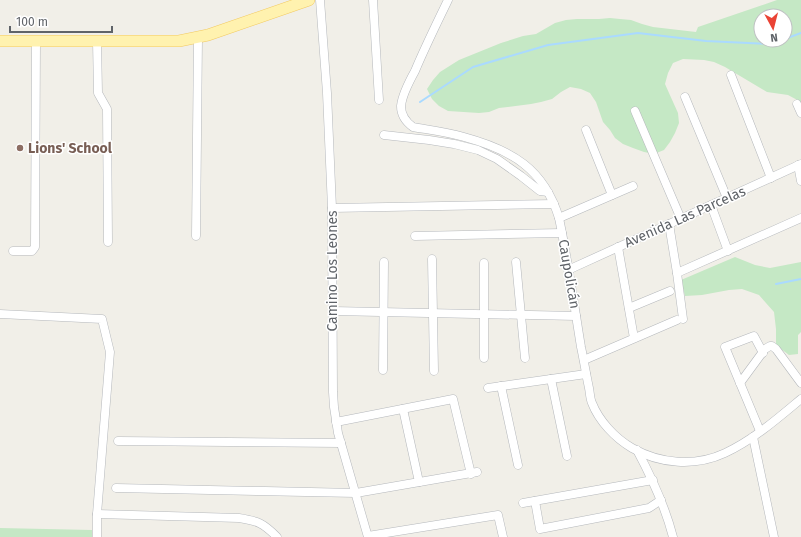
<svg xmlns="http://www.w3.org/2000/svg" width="801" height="537" viewBox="0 0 801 537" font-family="'Fira Sans',sans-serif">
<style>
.green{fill:#c5e8c5;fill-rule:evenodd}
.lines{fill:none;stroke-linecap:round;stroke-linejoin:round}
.stream{stroke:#aadaff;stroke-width:2}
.minor-casing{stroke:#b5b8bc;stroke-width:9}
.major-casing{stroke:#f2c960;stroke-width:12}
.minor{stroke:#fff;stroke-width:8}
.major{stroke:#fff2af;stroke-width:11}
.education-dot{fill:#8d6e63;stroke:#fff;stroke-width:1.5}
.labels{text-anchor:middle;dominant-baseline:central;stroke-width:3;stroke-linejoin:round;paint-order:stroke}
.education-label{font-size:14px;font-weight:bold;fill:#785e54;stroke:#fff;text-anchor:start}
.street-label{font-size:14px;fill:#5f6368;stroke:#fff}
</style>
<rect width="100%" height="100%" fill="#f1efe8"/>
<g class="green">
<path d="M777 0H801V102L788 95 767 92 725 67 714 62 704 60 683 59 673 63 668 73 665 84 669 93 678 113 679 123 675 133 670 142 664 150 654 154 644 152 633 148 623 144 615 138 610 130 603 122 596 102 590 93 581 89 570 87 561 92 552 99 541 102 531 104 499 108 489 112 479 113 448 111 439 106 432 99 427 89 433 80 440 72 459 60 501 43 523 36 536 34 555 23 566 20 577 19H599L610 18 620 19 631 20 642 24 653 27 696 32 698 27ZM761 16H785V40H761Z"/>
<path d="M735 257 755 265 770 268 801 262V332L798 335V354L789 355 776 345V329L774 312 759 295 742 289 729 290 702 295 685 296 681 280Z"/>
<path d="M0 528 92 530V537H0Z"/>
</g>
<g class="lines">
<g class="stream">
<path d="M785 39 801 33"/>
<path d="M420 102 473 67 548 45 638 33 706 41 771 44 782 40"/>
<path d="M776 284 801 279"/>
</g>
<g class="minor-casing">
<g id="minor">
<path d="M320 0 327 93 332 208 333 392 334 407 338 433 368 537"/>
<path d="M373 0 379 100"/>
<path d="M448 0C437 23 425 47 415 71 410 80 402 96 401 106 401 115 406 122 413 127 430 130 447 132 464 137 512 150 544 169 559 218 568 261 574 304 581 347 584 361 586 374 589 388 590 393 590 399 592 403 599 421 615 438 632 448 660 464 695 467 725 453 753 440 777 419 801 399"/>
<path d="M97 41 98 93 107 109 108 242"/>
<path d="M731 75 771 178"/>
<path d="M685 97 727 198"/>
<path d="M797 104 801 113"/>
<path d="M635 111 681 219"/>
<path d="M586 130 612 195"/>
<path d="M384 135 429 140 454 144 478 150 497 159 521 176 540 191 548 192"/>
<path d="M798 165 801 181"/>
<path d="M711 205 728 251"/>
<path d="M332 208 554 204"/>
<path d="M559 218 633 186"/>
<path d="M669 224 677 273 683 319"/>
<path d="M196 236 198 37"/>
<path d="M415 236 562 233"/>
<path d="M618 247 634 338"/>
<path d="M13 251H32L35 247 36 41"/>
<path d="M432 259 434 371"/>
<path d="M516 262 525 358"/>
<path d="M484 263V358"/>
<path d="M568 270 801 164"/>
<path d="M677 273 801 218"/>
<path d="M629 308 670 291"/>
<path d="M333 311 576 316"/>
<path d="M0 314 102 319 110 352 97 514V537"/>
<path d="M584 360 677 320"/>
<path d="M383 370 384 262"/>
<path d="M551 379 567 456"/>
<path d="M740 383 765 349 770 346H772L776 349 801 383"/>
<path d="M501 386 518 465"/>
<path d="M488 388 586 374"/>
<path d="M403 409 419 482"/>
<path d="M336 422 453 399 471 474"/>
<path d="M760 431 725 347 754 336 763 353"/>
<path d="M753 437 774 537"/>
<path d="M118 441 341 443"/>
<path d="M637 450C652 478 665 506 673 537"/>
<path d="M116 488 356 493 477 472"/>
<path d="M535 501 540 529 649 508 661 500"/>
<path d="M523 503 653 480"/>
<path d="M97 514 239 518C258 521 263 523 277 537"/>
<path d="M368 536 498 515 503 537"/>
</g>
</g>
<g class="major-casing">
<path id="major" d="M0 41H179L208 35 309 0"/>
</g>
<use href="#minor" class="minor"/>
<use href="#major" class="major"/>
</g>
<circle class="education-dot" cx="20" cy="148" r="4"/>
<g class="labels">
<g class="education-label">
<text x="28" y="148">Lions' School</text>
</g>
<g class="street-label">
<text transform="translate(685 217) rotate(-24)">Avenida Las Parcelas</text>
<text transform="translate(332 271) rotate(-90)">Camino Los Leones</text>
<text transform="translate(569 274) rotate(80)">Caupolicán</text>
</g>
</g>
<g transform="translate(773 28) rotate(173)"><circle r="19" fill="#ffffff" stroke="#bfc1c3"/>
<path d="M0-3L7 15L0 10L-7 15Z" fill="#ea4335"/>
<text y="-6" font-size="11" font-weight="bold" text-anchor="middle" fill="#5f6368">N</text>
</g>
<path d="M10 26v6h102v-6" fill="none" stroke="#5f6368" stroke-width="2"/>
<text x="16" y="26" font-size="12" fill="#5f6368" stroke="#ffffff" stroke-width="3" paint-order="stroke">100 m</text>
</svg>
